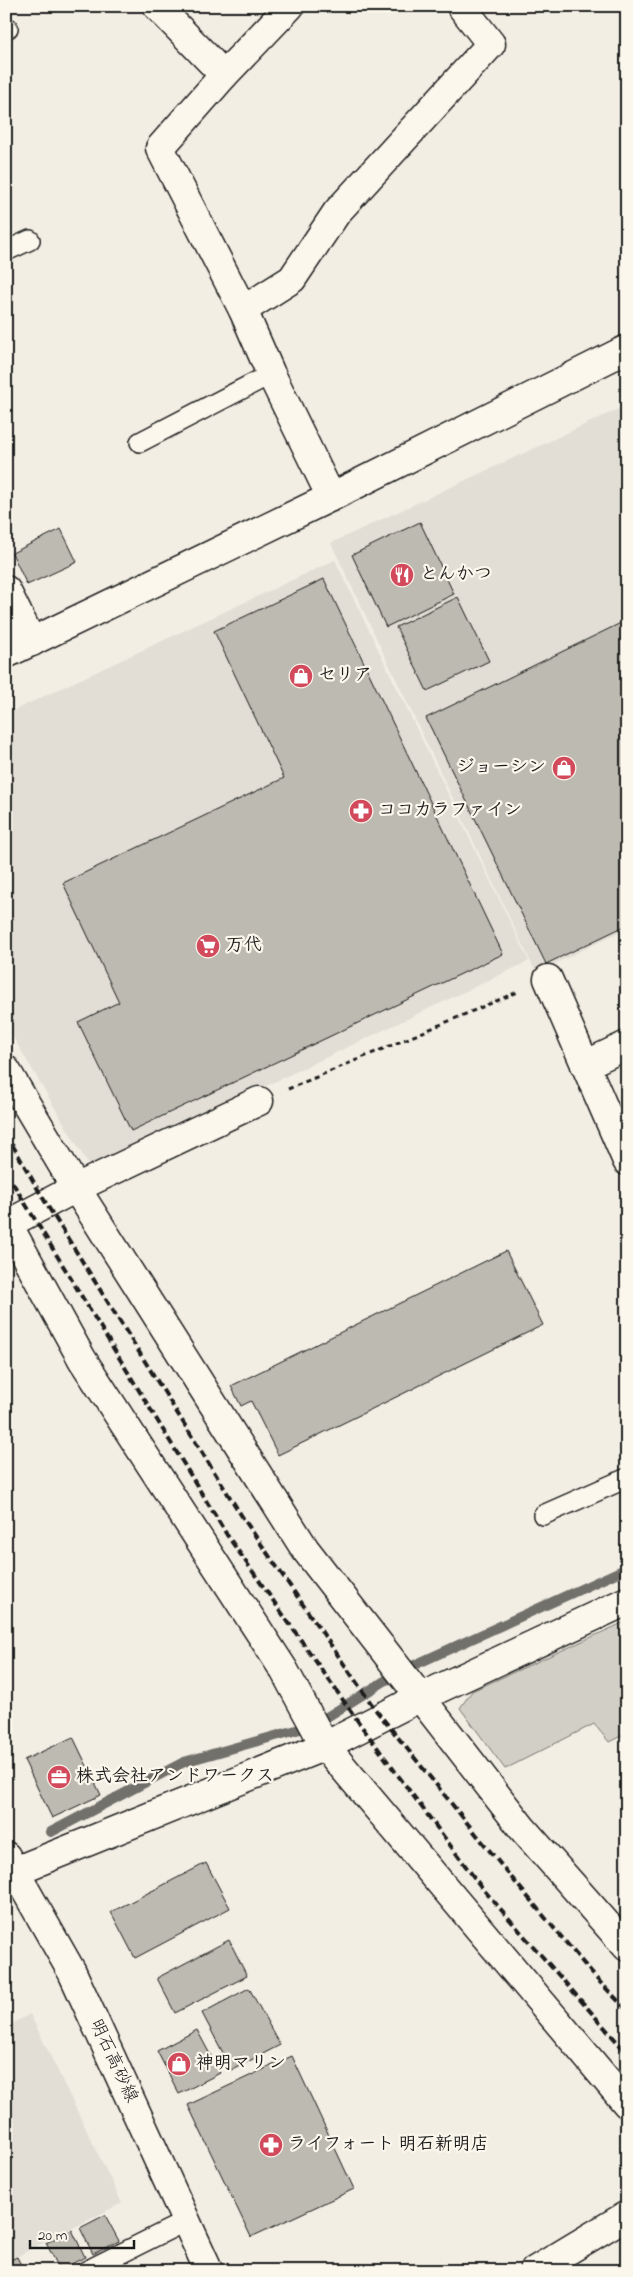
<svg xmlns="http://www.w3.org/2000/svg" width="633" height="2277" viewBox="0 0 633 2277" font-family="'Indie Flower','Klee One',sans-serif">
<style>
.built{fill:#e2ded5}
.green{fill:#d2cfc6;stroke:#777671}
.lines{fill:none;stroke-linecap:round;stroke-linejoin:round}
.stream{stroke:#716f6b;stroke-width:10}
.building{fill:#bdbab1;stroke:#1c1c1c}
.service-casing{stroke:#1c1c1c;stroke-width:22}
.pedestrian-casing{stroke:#1c1c1c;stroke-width:31}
.minor-casing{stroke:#1c1c1c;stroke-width:31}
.tertiary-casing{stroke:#1c1c1c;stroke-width:31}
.secondary-casing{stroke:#1c1c1c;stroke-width:31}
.path{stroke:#1c1c1c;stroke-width:3;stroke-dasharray:5 4;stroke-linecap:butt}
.service{stroke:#fbf7ec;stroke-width:19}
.pedestrian{stroke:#fbf7ec;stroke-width:28}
.minor{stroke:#fbf7ec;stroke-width:28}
.tertiary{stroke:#fbf7ec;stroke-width:28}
.secondary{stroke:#fbf7ec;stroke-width:28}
.rail{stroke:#1c1c1c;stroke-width:4;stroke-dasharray:8 4;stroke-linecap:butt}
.labels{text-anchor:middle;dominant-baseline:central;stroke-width:4.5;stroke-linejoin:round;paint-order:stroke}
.poi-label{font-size:18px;font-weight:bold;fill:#1c1c1c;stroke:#fbf7ec;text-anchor:start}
.street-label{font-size:18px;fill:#1c1c1c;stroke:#fbf7ec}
</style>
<rect width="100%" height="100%" fill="#f2eee4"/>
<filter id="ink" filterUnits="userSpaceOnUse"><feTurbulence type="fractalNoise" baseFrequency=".02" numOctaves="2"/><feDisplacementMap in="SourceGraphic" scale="10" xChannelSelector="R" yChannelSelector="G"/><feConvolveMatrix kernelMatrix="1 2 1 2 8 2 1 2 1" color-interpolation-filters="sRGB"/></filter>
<g filter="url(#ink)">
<g class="built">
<path d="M627 405V928L536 973 331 543Z"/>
<path d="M335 560 529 961 91 1169 6 1025V714Z"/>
<path d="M30 2014 122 2203 6 2262V2027Z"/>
</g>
<path class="green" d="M627 1621V1733L609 1742 594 1724 505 1769 460 1708 472 1691Z"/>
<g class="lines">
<path class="stream" d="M51 1832 184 1762 314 1725 399 1672 627 1568"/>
</g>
<g class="building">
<path d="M420 522 454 594 386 627 352 555Z"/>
<path d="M61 529 77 562 27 585 12 553Z"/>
<path d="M324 579 503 954 131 1131 78 1022 119 1002 63 883 284 778 214 631Z"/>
<path d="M458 597 489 661 427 691 396 627Z"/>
<path d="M627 620V925L546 964 426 718Z"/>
<path d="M506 1251 543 1325 278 1455 251 1401 241 1406 231 1386Z"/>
<path d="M73 1737 101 1795 52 1818 24 1760Z"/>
<path d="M206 1863 230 1908 135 1958 111 1912Z"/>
<path d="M229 1940 247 1976 175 2013 157 1978Z"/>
<path d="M249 1988 280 2045 232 2070 202 2013Z"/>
<path d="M197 2030 220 2073 179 2094 157 2051Z"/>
<path d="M292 2056 354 2189 251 2237 188 2105Z"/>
<path d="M105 2215 119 2241 93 2254 80 2228Z"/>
<path d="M72 2230 85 2257 60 2270 46 2243Z"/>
<path d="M17 2257 24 2271H6V2262Z"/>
</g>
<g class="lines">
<g class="service-casing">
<g id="service">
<path d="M6 29 8 28"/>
<path d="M6 251 30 240"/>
<path d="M140 442 271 374"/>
<path d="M543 1515 627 1478"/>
<path d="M86 2271 186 2221"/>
</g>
</g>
<g class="pedestrian-casing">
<path id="pedestrian" d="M6 1221 82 1359 284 1670 325 1746"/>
</g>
<g class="minor-casing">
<g id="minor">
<path d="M157 6 224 75 160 148 243 310 271 374 331 497"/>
<path d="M224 75 290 6"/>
<path d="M243 310 292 279 337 212 491 44 461 6"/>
<path d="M6 590 32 642"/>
<path d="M548 979 627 1161"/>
<path d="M585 1065 627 1045"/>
<path d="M6 1070 76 1188 305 1549 522 1828 627 1947"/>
<path d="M6 1225 76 1188 259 1101"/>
<path d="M325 1746 419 1698 627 1601"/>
<path d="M15 1871 325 1746 627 2104"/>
<path d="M534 2271 627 2215"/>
</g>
</g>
<g class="tertiary-casing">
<path id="tertiary" d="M6 654 331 497 627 349"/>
</g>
<g class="secondary-casing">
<path id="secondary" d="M6 1856 72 1972 209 2271"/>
</g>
<path class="path" d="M288 1089 520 991"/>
<use href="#service" class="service"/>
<use href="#pedestrian" class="pedestrian"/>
<use href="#minor" class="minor"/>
<use href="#tertiary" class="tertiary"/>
<use href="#secondary" class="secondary"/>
<g class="rail">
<path d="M6 1134 47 1205 243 1518 375 1709 506 1871 595 1977 627 2010"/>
<path d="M6 1172 227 1535 362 1727 482 1888 627 2053"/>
</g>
</g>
</g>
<defs>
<g id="restaurant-disc" transform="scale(1.25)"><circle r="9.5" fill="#d1495b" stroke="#fbf7ec"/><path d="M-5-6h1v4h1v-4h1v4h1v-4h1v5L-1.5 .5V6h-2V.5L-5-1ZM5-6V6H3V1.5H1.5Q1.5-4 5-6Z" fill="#fff"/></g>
<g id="shop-disc" transform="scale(1.25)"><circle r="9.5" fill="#d1495b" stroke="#fbf7ec"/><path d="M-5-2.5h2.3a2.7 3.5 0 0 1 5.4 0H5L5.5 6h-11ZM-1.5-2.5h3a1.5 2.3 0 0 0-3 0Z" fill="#fff"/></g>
<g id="pharmacy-disc" transform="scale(1.25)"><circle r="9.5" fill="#d1495b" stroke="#fbf7ec"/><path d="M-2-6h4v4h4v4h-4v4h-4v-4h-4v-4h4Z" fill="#fff"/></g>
<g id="supermarket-disc" transform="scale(1.25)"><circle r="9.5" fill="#d1495b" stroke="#fbf7ec"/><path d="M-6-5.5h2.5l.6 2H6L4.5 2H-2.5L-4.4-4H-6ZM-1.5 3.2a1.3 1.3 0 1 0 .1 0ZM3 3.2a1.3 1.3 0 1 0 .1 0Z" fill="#fff"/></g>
<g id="office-disc" transform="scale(1.25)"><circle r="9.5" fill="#d1495b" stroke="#fbf7ec"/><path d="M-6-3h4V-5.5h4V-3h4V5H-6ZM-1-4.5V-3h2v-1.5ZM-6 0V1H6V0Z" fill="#fff"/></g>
</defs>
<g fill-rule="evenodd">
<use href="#restaurant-disc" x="402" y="575"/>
<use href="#shop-disc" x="301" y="676"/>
<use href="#shop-disc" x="564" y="768"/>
<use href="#pharmacy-disc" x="361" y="811"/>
<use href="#supermarket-disc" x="208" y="946"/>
<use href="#office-disc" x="59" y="1777"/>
<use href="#shop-disc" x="179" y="2064"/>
<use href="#pharmacy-disc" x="271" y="2145"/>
</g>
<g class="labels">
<g class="poi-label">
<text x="420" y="575">とんかつ</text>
<text x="318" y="676">セリア</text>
<text x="546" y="768" text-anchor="end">ジョーシン</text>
<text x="378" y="811">ココカラファイン</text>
<text x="226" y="946">万代</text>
<text x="76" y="1777">株式会社アンドワークス</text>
<text x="196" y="2064">神明マリン</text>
<text x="288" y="2145">ライフォート 明石新明店</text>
</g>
<g class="street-label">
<text transform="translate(113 2061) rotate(65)">明石高砂線</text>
</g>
</g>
<rect width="633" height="2277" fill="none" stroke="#fbf7ec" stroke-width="25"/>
<rect x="12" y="12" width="608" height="2252" fill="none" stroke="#1c1c1c" stroke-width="2" filter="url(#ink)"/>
<path d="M30 2240v8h104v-8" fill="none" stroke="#1c1c1c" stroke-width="2.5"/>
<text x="38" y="2240" font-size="15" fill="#1c1c1c" stroke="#fbf7ec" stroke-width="4" paint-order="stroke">20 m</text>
</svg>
